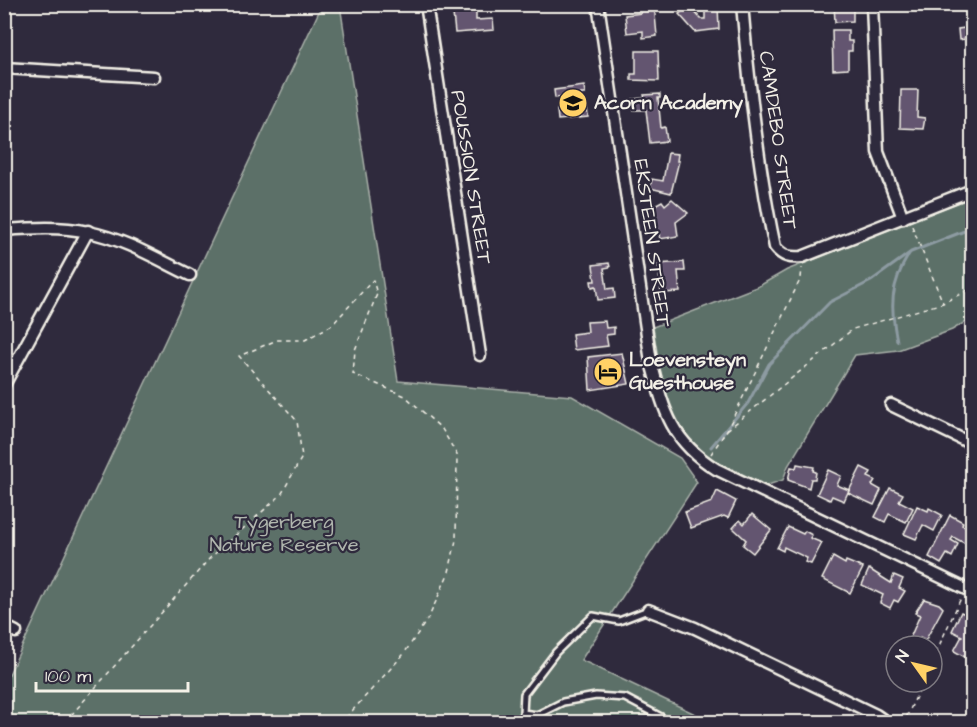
<svg xmlns="http://www.w3.org/2000/svg" width="977" height="727" viewBox="0 0 977 727" font-family="'Architects Daughter',sans-serif">
<style>
.green{fill:#5c6f68;stroke:#a8b0a8;stroke-width:1.5}
.lines{fill:none;stroke-linecap:round;stroke-linejoin:round}
.stream{stroke:#8d9ba2;stroke-width:3}
.building{fill:#64556f;stroke:#f4f1e8;stroke-width:1.5}
.lane-casing{stroke:#f4f1e8;stroke-width:10}
.street-casing{stroke:#f4f1e8;stroke-width:15}
.path{stroke:#f4f1e8;stroke-width:1.5;stroke-dasharray:4.5 4.5;stroke-linecap:butt}
.lane{stroke:#2f2a3d;stroke-width:5}
.street{stroke:#2f2a3d;stroke-width:10}
.labels{text-anchor:middle;dominant-baseline:central;stroke-width:4.5;stroke-linejoin:round;paint-order:stroke}
.poi-label{font-size:20px;font-weight:bold;fill:#f4f1e8;stroke:#2f2a3d;text-anchor:start}
.street-label{font-size:20px;fill:#f4f1e8;stroke:#2f2a3d}
.park-label{font-size:20px;fill:#b0b6ae;stroke:#2f2a3d}
</style>
<rect width="100%" height="100%" fill="#2f2a3d"/>
<filter id="ink" filterUnits="userSpaceOnUse"><feTurbulence type="fractalNoise" baseFrequency=".0167" numOctaves="2"/><feDisplacementMap in="SourceGraphic" scale="12" xChannelSelector="R" yChannelSelector="G"/><feConvolveMatrix kernelMatrix="1 2 1 2 8 2 1 2 1" color-interpolation-filters="sRGB"/></filter>
<g filter="url(#ink)">
<g class="green">
<path d="M322 5H340L398 381 572 396 680 458 697 482 581 660 712 722H5V683Z"/>
<path d="M972 197V318L952 330 898 350 855 355 788 466 783 480 765 486C743 475 720 466 700 451 667 425 659 366 653 327L759 286 787 270Z"/>
</g>
<g class="lines">
<g class="stream">
<path d="M897 341C890 307 890 285 909 254"/>
<path d="M711 447 748 403 769 364 830 302 871 281 911 252 972 228"/>
</g>
</g>
<g class="building">
<path d="M452 4H466V7L476 8V20L493 19 494 30 455 33Z"/>
<path d="M654 4 657 36 643 38V31L627 33 625 15 641 13 640 5Z"/>
<path d="M834 4H847L848 9 853 8V21L835 22Z"/>
<path d="M944 4H962V9L943 8Z"/>
<path d="M967 4H972V23L966 22Z"/>
<path d="M689 6 701 19H705V7L718 6 719 29 695 32 679 14Z"/>
<path d="M972 27V55L967 56 965 39 959 40 958 29Z"/>
<path d="M832 30H848V41H852V51H848V69L833 70Z"/>
<path d="M636 51H658L659 81 631 80V74H636Z"/>
<path d="M584 86 585 94H581L583 108 587 107 588 117 558 120 557 110 564 109 563 97 555 98 554 90Z"/>
<path d="M901 90H918L917 117 925 118 923 129 900 128Z"/>
<path d="M660 94V98H658L661 128 665 127 667 141 650 143 646 110H634L633 99 645 98 644 95Z"/>
<path d="M668 153 678 154 677 161H679L671 193 650 188 652 179 663 181Z"/>
<path d="M672 199 688 213 676 222 678 236 660 239 655 214 651 207 662 201 665 205Z"/>
<path d="M684 262 685 271H678L680 292 661 293 658 264Z"/>
<path d="M609 263 610 267 604 268 607 289 614 288 615 298 598 300 596 286 592 287 591 281H595L593 265Z"/>
<path d="M605 321 606 328 614 327V334L606 335 608 346 574 350 572 334 588 332 587 322Z"/>
<path d="M622 353 629 384 590 390 588 357Z"/>
<path d="M797 464 814 467 813 471 816 472 815 479H811L809 488 788 480 791 467 796 468Z"/>
<path d="M861 467 871 472 868 477 875 480 872 485 881 490 874 505 848 493Z"/>
<path d="M828 470 841 476 837 485 849 490 844 501 832 496 830 500 817 494Z"/>
<path d="M890 488 903 494 899 501 913 508 906 522 889 514 885 522 875 517Z"/>
<path d="M717 491 736 501 728 518 724 516 691 528 685 512 712 502Z"/>
<path d="M917 506 928 511 929 508 942 515 934 531 923 525 916 539 904 534Z"/>
<path d="M752 514 771 530 753 553 743 545 746 540 733 528 740 520 744 524Z"/>
<path d="M950 515 963 522 962 525 968 528 971 520 972 521V533L966 544 953 537 951 540 958 544 952 557 947 554 941 564 929 557Z"/>
<path d="M788 527 803 534 805 531 812 535 810 538 822 543 811 564 805 562 807 558 784 547 783 551 777 548Z"/>
<path d="M972 545V565L965 562Z"/>
<path d="M833 557 845 564 846 561 863 568 850 593 822 579Z"/>
<path d="M869 569 891 583 894 575 903 579 899 588 905 591 898 602 894 600 890 608 880 603 883 595 862 585Z"/>
<path d="M924 599 939 604 943 608 925 641 920 638 918 642 910 638 920 615 915 613Z"/>
<path d="M961 612 972 617 969 623 972 625V647L971 646 965 657 954 651 962 636 952 631Z"/>
</g>
<g class="lines">
<g class="lane-casing">
<path id="lane" d="M648 610 619 621 593 616 556 652 524 694 523 713 537 715 563 702 596 696 625 698 661 717 665 722"/>
</g>
<g class="street-casing">
<g id="street">
<path d="M426 4 480 355"/>
<path d="M598 4 651 362C664 411 671 441 716 469L972 592"/>
<path d="M742 4C749 85 758 168 775 247 783 257 790 258 802 257L972 190"/>
<path d="M872 4 878 152 903 218"/>
<path d="M4 68 154 77"/>
<path d="M4 230C32 228 61 226 88 232 124 239 157 259 190 275"/>
<path d="M4 385 88 231"/>
<path d="M891 405 972 444"/>
<path d="M648 610 695 628 876 715 886 722"/>
<path d="M4 626 16 632"/>
</g>
</g>
<g class="path">
<path d="M912 226 943 303"/>
<path d="M727 430 853 329 943 303 972 288"/>
<path d="M711 454 727 430 801 278 802 268"/>
<path d="M932 661 961 598"/>
<path d="M65 722 210 558 281 495 302 457 297 421 239 356 277 340H305L332 325 373 280 377 294 355 350 353 374 405 396 442 429 457 455 456 540 449 572 429 617 403 655 342 722"/>
<path d="M899 722 906 718 923 682"/>
</g>
<use href="#lane" class="lane"/>
<use href="#street" class="street"/>
</g>
</g>
<defs>
<g id="school-disc" transform="scale(1.5)"><circle r="9.5" fill="#ffd166" stroke="#2f2a3d"/><path d="M0-5L7-2L0 1L-7-2ZM-4 1L0 2.5L4 1V4Q0 6-4 4Z" fill="#111"/></g>
<g id="hotel-disc" transform="scale(1.5)"><circle r="9.5" fill="#ffd166" stroke="#2f2a3d"/><path d="M-6-4.5h1.5V1H6V5H4.5V3h-9V5H-6ZM-4 0a1.8 1.8 0 1 1 3.6 0ZM.5 0V-2.5h3Q6-2.5 6 0Z" fill="#111"/></g>
</defs>
<g fill-rule="evenodd">
<use href="#school-disc" x="573" y="103"/>
<use href="#hotel-disc" x="608" y="372"/>
</g>
<g class="labels">
<g class="poi-label">
<text x="594" y="103">Acorn Academy</text>
<text x="629" y="360">Loevensteyn<tspan x="629" dy="23">Guesthouse</tspan></text>
</g>
<g class="street-label">
<text transform="translate(778 140) rotate(82)">CAMDEBO STREET</text>
<text transform="translate(471 177) rotate(81)">POUSSION STREET</text>
<text transform="translate(652 243) rotate(82)">EKSTEEN STREET</text>
</g>
<g class="park-label">
<text x="284" y="522">Tygerberg<tspan x="284" dy="23">Nature Reserve</tspan></text>
</g>
</g>
<rect width="977" height="727" fill="none" stroke="#2f2a3d" stroke-width="24"/>
<rect x="12" y="12" width="953" height="703" fill="none" stroke="#f4f1e8" stroke-width="2" filter="url(#ink)"/>
<g transform="translate(914 664) rotate(304)"><circle r="28" fill="#2f2a3d" stroke="#7e7a81" stroke-width="1.5"/>
<path d="M0-4.5L10 22L0 15L-10 22Z" fill="#ffd166"/>
<text y="-9" font-size="16" font-weight="bold" text-anchor="middle" fill="#f4f1e8">N</text>
</g>
<path d="M36 682v9h152v-9" fill="none" stroke="#f4f1e8" stroke-width="3"/>
<text x="45" y="682" font-size="18" fill="#f4f1e8" stroke="#2f2a3d" stroke-width="4.5" paint-order="stroke">100 m</text>
</svg>
